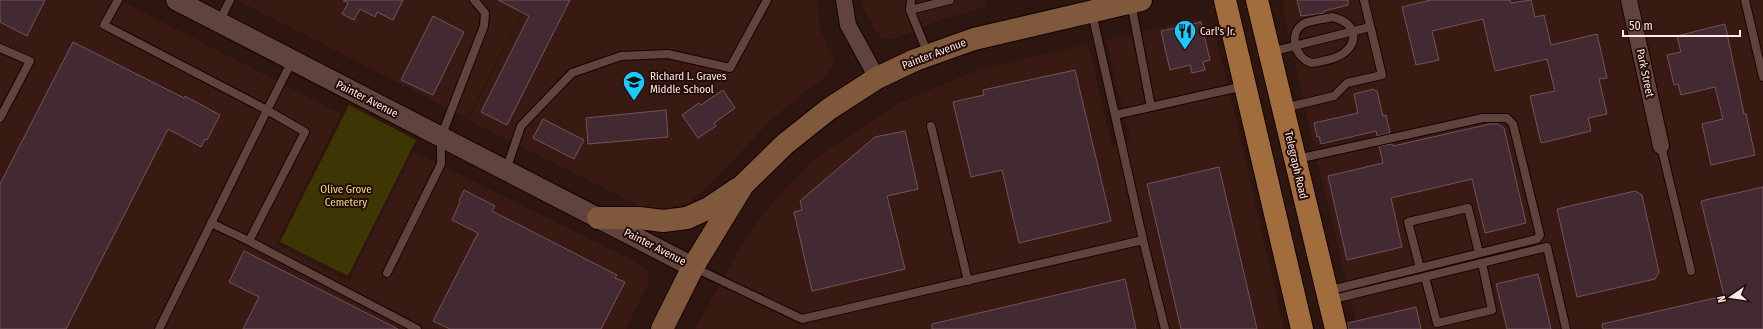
<svg xmlns="http://www.w3.org/2000/svg" width="1763" height="329" viewBox="0 0 1763 329" font-family="'Fira Sans Condensed',sans-serif">
<style>
.built{fill:#391a13}
.green{fill:#3d3503}
.building{fill:#432931;stroke:#71545c}
.lines{fill:none;stroke-linecap:round;stroke-linejoin:round}
.service-casing{stroke:#150201;stroke-width:10}
.minor-casing{stroke:#150201;stroke-width:18}
.tertiary-casing{stroke:#150201;stroke-width:22}
.secondary-casing{stroke:#150201;stroke-width:24}
.primary-casing{stroke:#150201;stroke-width:24}
.service{stroke:#5f433c;stroke-width:8}
.minor{stroke:#5f433c;stroke-width:16}
.tertiary{stroke:#5f433c;stroke-width:20}
.secondary{stroke:#80583c;stroke-width:22}
.primary{stroke:#a16d3c;stroke-width:22}
.labels{text-anchor:middle;dominant-baseline:central;stroke-width:4;stroke-linejoin:round;paint-order:stroke}
.poi-label{font-size:11px;fill:#feebe7;stroke:#240c08;text-anchor:start}
.street-label{font-size:11px;fill:#feebe7;stroke:#240c08}
.park-label{font-size:11px;fill:#eddf85;stroke:#240c08}
</style>
<rect width="100%" height="100%" fill="#2e1610"/>
<g class="built">
<path d="M0 0H119L341 114 276 244 349 281 414 152 636 262 648 272 649 282 626 329H0Z"/>
<path d="M237 0H529L467 118Z"/>
<path d="M530 0H817L820 28 834 63 825 78 811 87 773 118 712 182 690 202 665 209 641 207 468 120Z"/>
<path d="M863 0H984L986 7 942 19 894 39 883 38 875 30 863 6Z"/>
<path d="M1285 0H1763V329H1358L1314 148 1408 123 1314 146 1282 5Z"/>
<path d="M1198 19 1205 22 1214 30 1235 115 1192 126 1235 115 1284 329H695L732 263 748 235 772 203 817 157 897 104 978 70 1088 44 1112 146 1131 141 1106 40Z"/>
</g>
<path class="green" d="M349 105 416 140 348 276 280 242Z"/>
<g class="building">
<path d="M0 0H45L27 36 0 22Z"/>
<path d="M343 0H403L393 20 377 12 375 17 360 9 354 20 342 14 348 3Z"/>
<path d="M498 0H570L507 125 481 112 529 16Z"/>
<path d="M1297 0H1348V5L1324 11V13L1301 16Z"/>
<path d="M1431 0H1510L1511 3 1531 0 1535 17 1544 15 1551 45 1597 34 1607 78 1599 79 1607 114 1588 118 1591 131 1541 143 1530 96 1555 91 1547 59 1495 71 1483 19 1432 31 1439 60 1416 65 1402 7Z"/>
<path d="M433 16 464 32 433 95 401 80Z"/>
<path d="M1201 22 1210 60 1203 62 1205 70 1192 73 1190 65 1170 70 1161 31Z"/>
<path d="M1725 24 1744 114H1746L1755 155 1711 165 1702 124 1723 119 1715 87 1681 95 1678 84 1674 85 1667 55 1681 52 1677 36Z"/>
<path d="M73 42 184 98 185 96 220 115 207 140 205 139 201 147 168 129 66 329H0V184Z"/>
<path d="M1075 70 1111 221 1019 243 1002 170 971 177 953 102 984 95 983 90Z"/>
<path d="M1374 89 1375 91H1377L1383 116 1386 115 1390 133 1377 136 1376 131 1321 144 1319 136 1317 137 1314 123 1358 113 1354 94Z"/>
<path d="M723 90 735 108 714 123 716 126 698 138 682 115 699 103 701 105Z"/>
<path d="M666 110 668 137 588 144 586 118Z"/>
<path d="M543 119 584 140 574 159 533 138Z"/>
<path d="M1490 124H1498L1504 128 1526 223 1485 233 1472 179 1391 198 1402 247 1347 260 1328 176 1383 163 1379 146 1392 144 1393 146Z"/>
<path d="M905 131 918 189 887 196 905 269 812 291 794 212 802 210 800 201 875 137Z"/>
<path d="M1219 167 1257 329H1181L1147 184Z"/>
<path d="M1763 187V329H1603L1602 324 1724 296 1701 201Z"/>
<path d="M464 190 495 206 492 211 617 275 615 278 625 282 601 329H450L433 321 478 233 452 220 460 202 459 201Z"/>
<path d="M1635 191 1642 195 1659 272 1655 279 1577 297 1557 209Z"/>
<path d="M244 251 398 329H243L259 297 229 282Z"/>
<path d="M1538 274 1551 329H1507L1496 284Z"/>
<path d="M1125 279 1136 329H932V324Z"/>
<path d="M1416 307 1421 329H1348V323Z"/>
</g>
<g class="lines">
<g class="service-casing">
<g id="service">
<path d="M118 0 104 25 267 110 292 61"/>
<path d="M911 0 910 10 928 54"/>
<path d="M1745 0 1763 77"/>
<path d="M1131 3 1151 107"/>
<path d="M910 10 950 0"/>
<path d="M1092 13 1143 240"/>
<path d="M1332 17C1364 24 1358 54 1327 60 1322 61 1317 63 1312 63 1295 59 1287 32 1305 23 1313 20 1324 19 1332 17Z"/>
<path d="M219 22 230 0"/>
<path d="M0 48 30 61 0 118"/>
<path d="M1270 52 1370 27"/>
<path d="M1284 108 1334 96 1347 83 1382 75 1364 0"/>
<path d="M1115 115 1244 86"/>
<path d="M931 126 968 281"/>
<path d="M1661 146 1691 271"/>
<path d="M1297 159 1483 118H1507L1513 124 1540 235 1537 239 1327 291"/>
<path d="M506 170 521 126 572 73 621 56 668 54 730 68 767 0"/>
<path d="M211 223 249 241"/>
<path d="M693 267 802 319 1143 240 1165 329"/>
<path d="M1420 268 1408 222 1468 208 1479 253"/>
<path d="M387 273 441 164V137L484 26 485 13 474 0"/>
<path d="M1425 277 1437 323 1492 310 1482 263"/>
<path d="M1330 300 1547 247 1566 329"/>
<path d="M159 329 267 110 305 132 249 241 417 329"/>
</g>
</g>
<g class="minor-casing">
<g id="minor">
<path d="M844 0 848 25 877 78"/>
<path d="M1629 0 1661 146"/>
</g>
</g>
<g class="tertiary-casing">
<path id="tertiary" d="M176 0 693 267"/>
</g>
<g class="secondary-casing">
<g id="secondary">
<path d="M598 218H639L663 221 687 218 709 208 737 189"/>
<path d="M662 329 693 267 743 185 785 144 829 109 877 78 915 60 974 39 1141 0"/>
</g>
</g>
<g class="primary-casing">
<g id="primary">
<path d="M1225 0 1302 329"/>
<path d="M1257 0 1336 329"/>
</g>
</g>
<use href="#service" class="service"/>
<use href="#minor" class="minor"/>
<use href="#tertiary" class="tertiary"/>
<use href="#secondary" class="secondary"/>
<use href="#primary" class="primary"/>
</g>
<defs>
<g id="restaurant-pin" transform="scale(1.15)"><path d="M0 17L-7.5 6A9.5 9.5 0 1 1 7.5 6Z" fill="#1bcafc" stroke="#240c08"/><path d="M-5-6h1v4h1v-4h1v4h1v-4h1v5L-1.5 .5V6h-2V.5L-5-1ZM5-6V6H3V1.5H1.5Q1.5-4 5-6Z" fill="#111"/></g>
<g id="school-pin" transform="scale(1.15)"><path d="M0 17L-7.5 6A9.5 9.5 0 1 1 7.5 6Z" fill="#1bcafc" stroke="#240c08"/><path d="M0-5L7-2L0 1L-7-2ZM-4 1L0 2.5L4 1V4Q0 6-4 4Z" fill="#111"/></g>
</defs>
<g fill-rule="evenodd">
<use href="#restaurant-pin" x="1185" y="31"/>
<use href="#school-pin" x="634" y="82"/>
</g>
<g class="labels">
<g class="poi-label">
<text x="1200" y="31">Carl's Jr.</text>
<text x="650" y="76">Richard L. Graves<tspan x="650" dy="13">Middle School</tspan></text>
</g>
<g class="street-label">
<text transform="translate(934 54) rotate(-21)">Painter Avenue</text>
<text transform="translate(1645 73) rotate(78)">Park Street</text>
<text transform="translate(367 99) rotate(27)">Painter Avenue</text>
<text transform="translate(1296 165) rotate(77)">Telegraph Road</text>
<text transform="translate(655 247) rotate(27)">Painter Avenue</text>
</g>
<g class="park-label">
<text x="346" y="189">Olive Grove<tspan x="346" dy="13">Cemetery</tspan></text>
</g>
</g>
<g transform="translate(1731 297) rotate(257)" stroke="#240c08" stroke-width="3" paint-order="stroke">
<path d="M0-3L7 15L0 10L-7 15Z" fill="#feebe7"/>
<text y="-6" font-size="11" font-weight="bold" text-anchor="middle" fill="#feebe7">N</text>
</g>
<path d="M1623 30v6h117v-6" fill="none" stroke="#feebe7" stroke-width="2"/>
<text x="1629" y="30" font-size="12" fill="#feebe7" stroke="#240c08" stroke-width="3" paint-order="stroke">50 m</text>
</svg>
